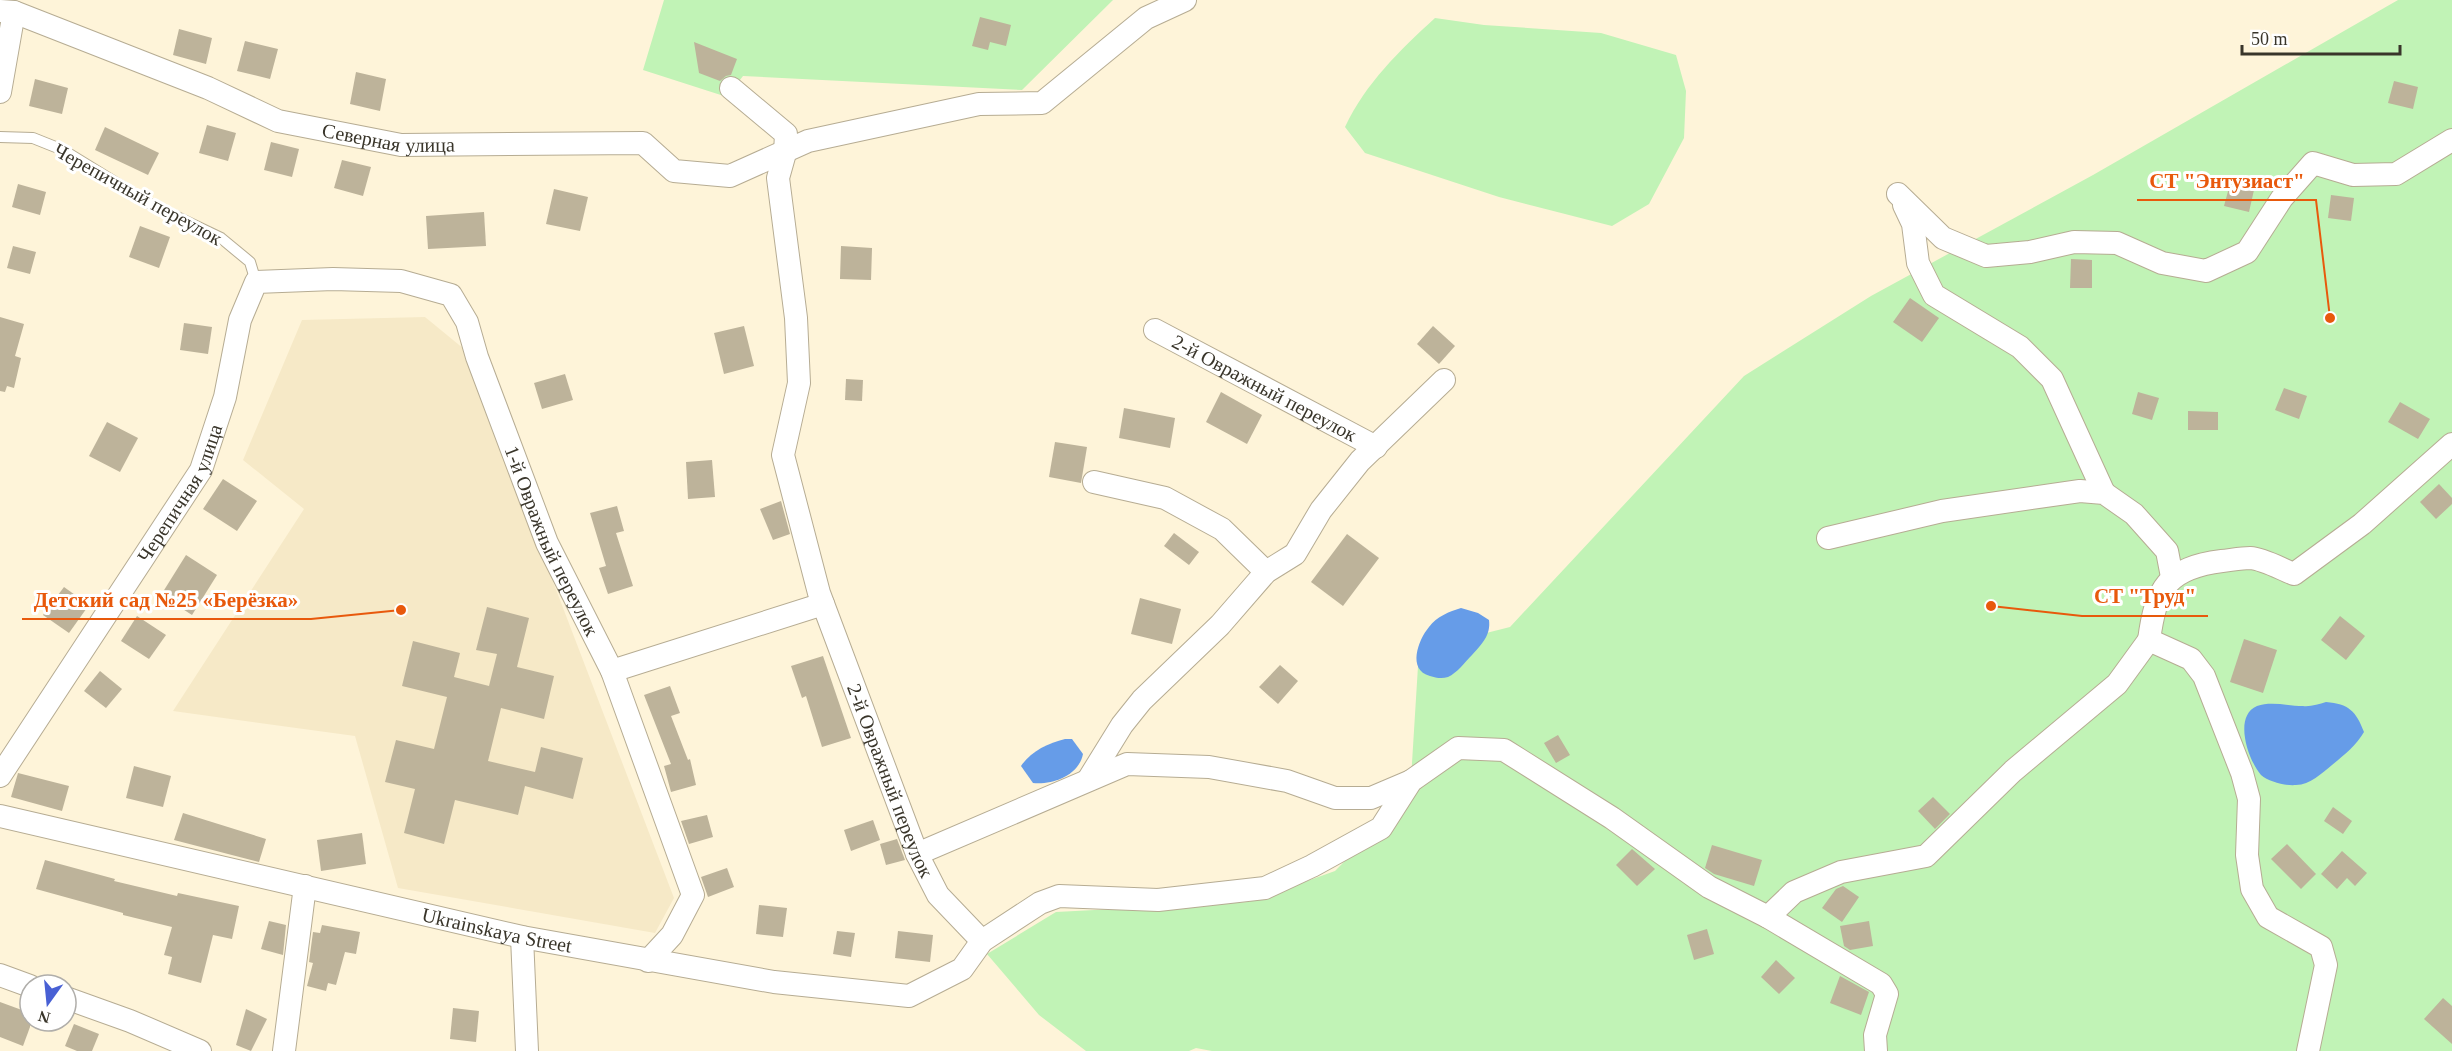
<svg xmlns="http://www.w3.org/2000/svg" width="2452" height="1051" viewBox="0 0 2452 1051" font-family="'Times New Roman',serif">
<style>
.built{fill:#f6e9c7}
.green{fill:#c1f3b6}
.water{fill:#669ce8}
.building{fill:#bdb39a}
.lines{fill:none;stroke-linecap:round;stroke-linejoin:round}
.service-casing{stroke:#b6ac93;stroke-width:12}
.minor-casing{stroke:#b6ac93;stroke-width:24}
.service{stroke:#fff;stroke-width:10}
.minor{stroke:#fff;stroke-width:22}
.labels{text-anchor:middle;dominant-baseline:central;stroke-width:6;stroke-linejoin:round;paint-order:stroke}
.street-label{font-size:20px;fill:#39352a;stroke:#fff}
.leader{fill:none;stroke:#e8590c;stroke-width:2}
.callout-dot{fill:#e8590c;stroke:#fff;stroke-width:2}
.callout-label{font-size:21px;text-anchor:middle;font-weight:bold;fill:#e8590c;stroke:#fff;stroke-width:6;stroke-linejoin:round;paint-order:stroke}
</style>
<rect width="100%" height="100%" fill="#fef4d9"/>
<path class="built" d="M425 317 464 349 674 898 655 933 398 888 355 736 173 711 304 509 243 460 302 320Z"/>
<g class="green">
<path d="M664 0H1113L1022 90 743 76 727 97 643 70Z"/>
<path d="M2398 0H2452V1051H1212L1196 1048 1189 1051H1086L1039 1015 987 954 1056 912 1248 902 1335 871 1410 795 1419 650 1510 627 1744 376 1871 296 2093 175Z"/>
<path d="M1435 18 1484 25 1601 33 1676 55 1686 91 1684 138 1649 204 1612 226 1499 197 1365 153 1345 127C1366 83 1399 51 1435 18Z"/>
</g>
<g class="water">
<path d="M1461 608 1478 613 1489 620C1491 635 1482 644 1472 655 1465 662 1457 673 1448 677 1442 679 1436 678 1430 676 1407 670 1418 640 1429 627 1437 616 1449 612 1461 608Z"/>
<path d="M2326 702C2349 704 2356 711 2364 732 2356 746 2344 755 2332 765 2322 773 2310 785 2296 785 2286 786 2269 782 2261 775 2248 760 2233 716 2257 706 2271 701 2289 706 2303 706 2310 707 2319 704 2326 702Z"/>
<path d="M1065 739H1072L1083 754C1079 775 1053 785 1033 783L1021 766C1030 752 1048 743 1065 739Z"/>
</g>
<g class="building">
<path d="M980 17 1011 25 1006 46 990 42 988 50 972 46Z"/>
<path d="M179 29 212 38 206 64 173 55Z"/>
<path d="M245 41 278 49 270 79 237 71Z"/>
<path d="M694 42 737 59 731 75 726 76 720 81 699 73Z"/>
<path d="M356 72 386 79 380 111 350 104Z"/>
<path d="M35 79 68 88 62 114 29 106Z"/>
<path d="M2394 81 2418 87 2413 109 2388 103Z"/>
<path d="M207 125 236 133 228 161 199 153Z"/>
<path d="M105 127 159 153 148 175 95 150Z"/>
<path d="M271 142 299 149 292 177 264 170Z"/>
<path d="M342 160 371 167 363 196 334 188Z"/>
<path d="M18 184 46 192 40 215 12 207Z"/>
<path d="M2230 184 2254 190 2249 212 2224 206Z"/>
<path d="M554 189 588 197 580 231 546 224Z"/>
<path d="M2331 195 2354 198 2351 221 2328 218Z"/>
<path d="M484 212 486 246 428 249 426 216Z"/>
<path d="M140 226 170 237 159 268 129 257Z"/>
<path d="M13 246 36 252 30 274 7 268Z"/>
<path d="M841 246 872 248 871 280 840 279Z"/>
<path d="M2071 259 2092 260V288H2070Z"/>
<path d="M1910 298 1939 318 1922 342 1893 322Z"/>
<path d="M0 317 24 324 15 356 21 358 14 388 7 386 5 392 0 391Z"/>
<path d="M184 323 212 327 208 354 180 350Z"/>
<path d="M744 326 754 366 724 374 714 333Z"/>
<path d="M1433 326 1455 346 1439 364 1417 344Z"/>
<path d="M565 374 573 400 542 409 534 383Z"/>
<path d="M846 379 863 380 862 401 845 400Z"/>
<path d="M2284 388 2307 396 2299 419 2275 410Z"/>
<path d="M1221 392 1262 415 1247 444 1206 422Z"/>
<path d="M2138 392 2159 398 2152 420 2132 414Z"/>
<path d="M2400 402 2430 419 2418 439 2388 422Z"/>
<path d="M1124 408 1175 418 1170 448 1119 438Z"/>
<path d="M2188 411 2218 412V430H2188Z"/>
<path d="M107 422 138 438 120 472 89 456Z"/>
<path d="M1055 442 1087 447 1081 483 1049 477Z"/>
<path d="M712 460 715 497 688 499 686 462Z"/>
<path d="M223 479 257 501 237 531 203 509Z"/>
<path d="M2439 484 2452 498V504L2436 519 2420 502Z"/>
<path d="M781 501 790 534 773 540 760 509Z"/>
<path d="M617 506 624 531 616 533 633 586 608 594 599 568 606 566 590 513Z"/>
<path d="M1174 533 1199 552 1189 565 1164 546Z"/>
<path d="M1347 534 1379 558 1343 606 1311 582Z"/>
<path d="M186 555 217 575 192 615 161 595Z"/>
<path d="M64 587 89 605 69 633 43 615Z"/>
<path d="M1140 598 1181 609 1172 644 1131 634Z"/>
<path d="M487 607 529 618 517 667 554 676 544 719 501 708 488 761 535 772 541 747 583 758 573 799 525 786 518 815 455 800 444 844 404 833 415 789 385 782 396 740 434 749 447 697 402 686 413 641 460 653 454 677 489 686 497 654 476 650Z"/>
<path d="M137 616 166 635 149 659 121 641Z"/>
<path d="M2340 616 2365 636 2346 660 2321 640Z"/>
<path d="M2244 639 2277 650 2263 693 2230 682Z"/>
<path d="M823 656 851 738 822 747 806 696 802 698 791 666Z"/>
<path d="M1280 665 1298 681 1278 704 1259 687Z"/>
<path d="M100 671 122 689 106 708 84 691Z"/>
<path d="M670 686 680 713 671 716 688 760 690 759 696 785 671 792 664 766 671 764 644 695Z"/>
<path d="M1558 735 1570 755 1556 763 1544 743Z"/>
<path d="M134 766 171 776 163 807 126 798Z"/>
<path d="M18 773 69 786 62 811 11 797Z"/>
<path d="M1933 797 1950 814 1935 829 1918 811Z"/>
<path d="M2333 807 2352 821 2343 834 2324 821Z"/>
<path d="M183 813 266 839 259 862 174 840Z"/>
<path d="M707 815 713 837 689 844 681 821Z"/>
<path d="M873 820 880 840 851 851 844 830Z"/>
<path d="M362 833 366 864 321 871 317 840Z"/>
<path d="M897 839 905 860 886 865 880 844Z"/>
<path d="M2287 844 2316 874 2301 889 2271 859Z"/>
<path d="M1712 845 1762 860 1754 886 1714 874 1705 868Z"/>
<path d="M1632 849 1655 869 1637 886 1616 865Z"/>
<path d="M2342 851 2367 873 2355 886 2347 878 2337 889 2321 874Z"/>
<path d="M45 860 115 879 114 881 177 896 178 893 239 906 232 939 213 935 201 983 168 974 172 957 164 955 172 927 123 915V913L36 889Z"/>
<path d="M727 868 734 887 708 897 701 877Z"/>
<path d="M1843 886 1859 897 1842 922 1822 908 1836 889Z"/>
<path d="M759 905 787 908 783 937 756 934Z"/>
<path d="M269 921 286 925 283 955 261 949Z"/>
<path d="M1869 921 1873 946 1850 950 1844 946 1840 926Z"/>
<path d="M322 925 360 932 356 954 345 952 336 985 328 983 326 991 307 986 313 963 309 962 313 932 320 933Z"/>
<path d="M1707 929 1714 954 1694 960 1687 935Z"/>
<path d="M837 931 855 933 851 957 833 954Z"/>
<path d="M898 931 933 935 930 962 895 958Z"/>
<path d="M1776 960 1795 978 1779 994 1761 977Z"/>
<path d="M1840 976 1869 992 1861 1015 1830 1003Z"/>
<path d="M2443 998 2452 1006V1044L2424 1019Z"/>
<path d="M0 1002 30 1013V1027L23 1046 0 1037Z"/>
<path d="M453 1008 479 1011 476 1042 450 1039Z"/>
<path d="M246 1009 267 1019 251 1051 236 1045Z"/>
<path d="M74 1024 99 1034 92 1051H77L65 1046Z"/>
</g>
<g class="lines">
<g class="service-casing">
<path id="service" d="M0 137 33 138 63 150 154 206 221 238 250 262 256 282"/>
</g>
<g class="minor-casing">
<g id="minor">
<path id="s1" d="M0 11 14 12 208 88 278 121 401 145 643 143 674 171 730 176 808 141 979 104 1042 103 1146 18 1185 0"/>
<path id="s2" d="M731 88 786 134 785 153 778 178 796 318 799 383 783 455 819 593 917 854 938 895 982 941"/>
<path d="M0 92 14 12"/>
<path d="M1898 194 1943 238 1986 256 2030 252 2074 242 2117 243 2162 263 2206 271 2247 252 2282 198 2313 163 2353 175 2396 174 2452 140"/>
<path d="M1904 205 1913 224 1918 263 1934 295 2020 347 2052 379 2104 493"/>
<path id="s3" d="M1155 330 1376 447"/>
<path d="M1094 482 1165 498 1222 529 1266 572"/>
<path d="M1828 538 1942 511 2080 491 2104 493 2134 514 2167 551 2172 577"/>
<path d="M612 671 823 604"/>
<path id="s4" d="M0 776 201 470 225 397 240 320 256 282 333 279 401 281 451 295 467 322 477 357 547 543 612 671 693 895 672 935 648 961"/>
<path d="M1088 780 1122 725 1142 700 1220 625 1266 572 1295 554 1321 510 1360 461 1444 380"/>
<path id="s5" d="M0 816 522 937 774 982 909 996 962 969 982 941 1040 903 1059 896 1158 900 1265 888 1312 866 1381 828 1411 781 1458 748 1504 750 1612 818 1709 887 1768 917 1794 892 1841 872 1926 856 2013 771 2117 684 2149 640"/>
<path d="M917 854 1127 764 1209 767 1287 781 1335 798H1371L1411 781"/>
<path d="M1768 917 1881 984 1887 994 1875 1035 1876 1051"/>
<path d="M522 937 527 1051"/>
<path d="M0 975 30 986"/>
<path d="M66 998 130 1021 200 1051"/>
<path d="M284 1051 305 886"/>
<path d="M2308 1051 2326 965 2321 947 2268 917 2252 889 2247 855 2249 799 2242 773 2204 676 2191 659 2149 640C2156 588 2167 568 2222 561 2231 560 2242 558 2250 558 2264 559 2281 569 2294 574L2362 524 2452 444"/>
</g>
</g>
<use href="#service" class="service"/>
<use href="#minor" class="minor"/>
</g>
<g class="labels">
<g class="street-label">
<text stroke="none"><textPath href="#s1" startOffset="412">Северная улица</textPath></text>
<text transform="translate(138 194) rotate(29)">Черепичный переулок</text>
<text stroke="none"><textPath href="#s3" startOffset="124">2-й Овражный переулок</textPath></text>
<text stroke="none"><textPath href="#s4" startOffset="336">Черепичная улица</textPath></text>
<text stroke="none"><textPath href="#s4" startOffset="1026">1-й Овражный переулок</textPath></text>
<text stroke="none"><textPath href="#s2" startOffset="740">2-й Овражный переулок</textPath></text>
<text stroke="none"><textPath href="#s5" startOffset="510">Ukrainskaya Street</textPath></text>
</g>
</g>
<path class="leader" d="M2330 318L2316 200H2137M1991 606L2082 616H2208M401 610L311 619H22"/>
<g class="callout-dot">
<circle cx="2330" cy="318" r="6"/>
<circle cx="1991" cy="606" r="6"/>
<circle cx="401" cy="610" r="6"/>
</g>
<g class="callout-label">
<text x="2227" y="188">СТ "Энтузиаст"</text>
<text x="2145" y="603">СТ "Труд"</text>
<text x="166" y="607">Детский сад №25 «Берёзка»</text>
</g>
<g transform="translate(48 1003) rotate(195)"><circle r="28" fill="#ffffff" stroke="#b0aeaa" stroke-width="1.5"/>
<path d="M0-4.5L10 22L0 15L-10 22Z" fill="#4860d4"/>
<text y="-9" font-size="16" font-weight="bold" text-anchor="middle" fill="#39352a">N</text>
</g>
<path d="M2242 45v9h158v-9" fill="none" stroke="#39352a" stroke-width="3"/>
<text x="2251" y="45" font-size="18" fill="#39352a" stroke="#ffffff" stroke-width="4.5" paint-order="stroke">50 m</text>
</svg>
